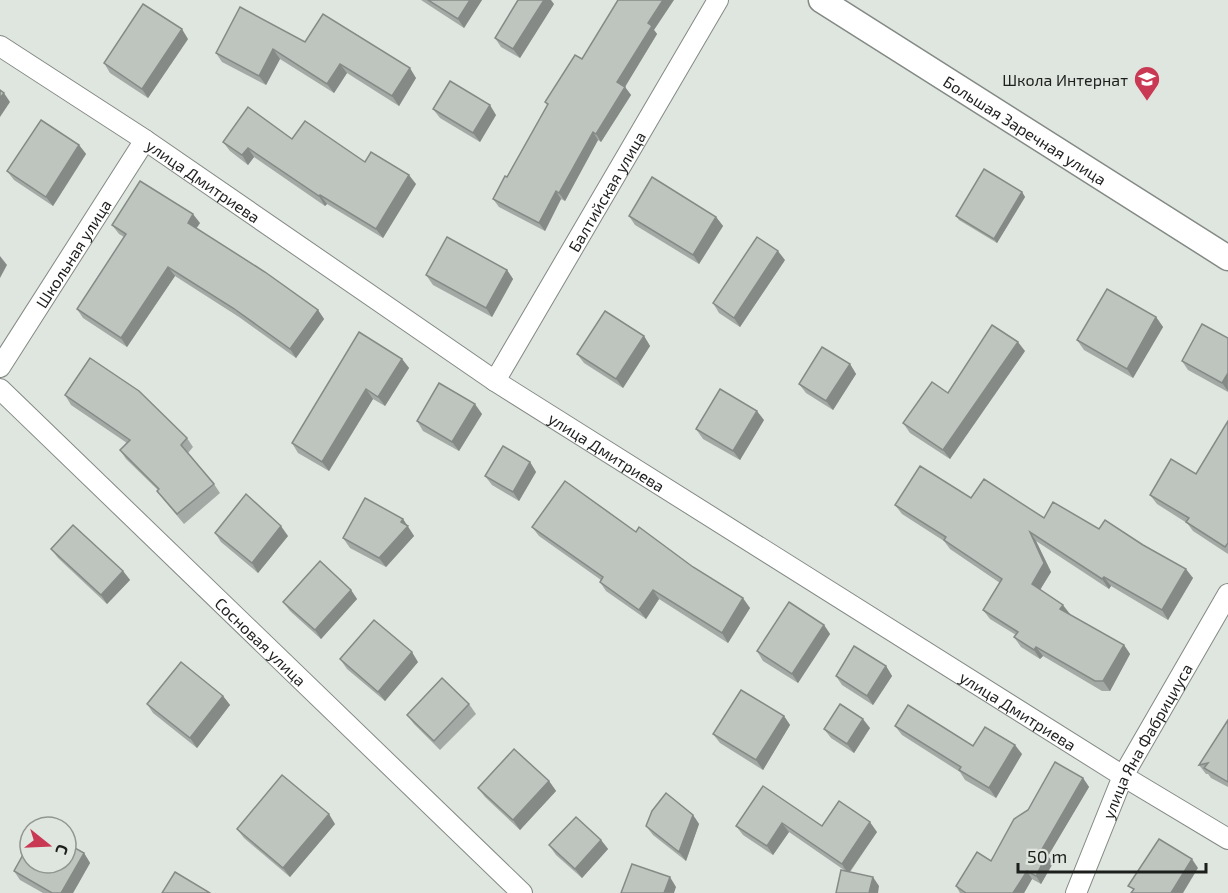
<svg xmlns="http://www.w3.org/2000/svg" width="1228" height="893" viewBox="0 0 1228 893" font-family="'Exo 2',sans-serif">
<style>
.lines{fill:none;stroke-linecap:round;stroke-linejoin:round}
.minor-casing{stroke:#838984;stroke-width:22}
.tertiary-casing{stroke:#838984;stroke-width:27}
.minor{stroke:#fff;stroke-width:20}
.tertiary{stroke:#fff;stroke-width:24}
.wall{fill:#a3a9a4}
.shaded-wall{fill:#858a86}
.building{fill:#bec5bf;stroke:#858a86;stroke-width:1.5}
.labels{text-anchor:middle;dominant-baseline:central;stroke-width:5;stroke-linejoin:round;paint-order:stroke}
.poi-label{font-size:16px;fill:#1d1f1d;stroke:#dfe5df;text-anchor:end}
.street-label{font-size:16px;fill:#1d1f1d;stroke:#dfe5df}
</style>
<rect width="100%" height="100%" fill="#dfe5df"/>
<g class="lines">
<g class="minor-casing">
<g id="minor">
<path id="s1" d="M0 46 145 140 495 381 1123 776 1228 839"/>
<path id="s2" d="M0 367 145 140"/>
<path id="s3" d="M495 381 718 0"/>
<path id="s4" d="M0 389 522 893"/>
<path id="s5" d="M1076 893 1123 776 1228 594"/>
</g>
</g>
<g class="tertiary-casing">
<g id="tertiary">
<path id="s6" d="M821 0 1228 258"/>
</g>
</g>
<use href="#minor" class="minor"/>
<use href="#tertiary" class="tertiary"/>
</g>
<g class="wall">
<path d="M421 0H482L464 28Z"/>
<path d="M554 4 520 58 501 47 495 38Z"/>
<path d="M654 30 657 34 625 87 631 95 601 142 598 140 565 201 561 199 545 231 499 207 493 199 507 177 547 105 545 102 582 59Z"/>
<path d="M188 39 148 98 110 73 104 63Z"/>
<path d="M305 42 416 78 399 106 347 73 334 93 280 59 266 85 222 62 216 53Z"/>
<path d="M433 109 496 115 480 142 440 118Z"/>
<path d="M223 142 365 162 416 184 383 238 327 204 325 206 254 157 248 165 230 151Z"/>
<path d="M79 145 86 154 53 206 14 180 7 171Z"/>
<path d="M1022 192 1025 197 997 243 959 220 956 216Z"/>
<path d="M629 216 716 217 723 226 699 264 635 225Z"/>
<path d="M200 223 196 228 318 310 324 319 296 358 239 317 175 276 127 347 83 318 77 309 124 237 119 234 112 225Z"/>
<path d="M785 260 740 327 719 313 713 303Z"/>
<path d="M507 270 513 279 492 317 433 285 426 275Z"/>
<path d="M1156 317 1163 327 1133 378 1084 350 1077 340Z"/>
<path d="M644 336 650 346 623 388 584 363 577 354Z"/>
<path d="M1228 338V392L1188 370 1182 361Z"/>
<path d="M1025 351 950 459 910 433 903 423 948 393Z"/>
<path d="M402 359 409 368 385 406 373 399 329 471 298 453 292 443Z"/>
<path d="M850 364 856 374 833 410 806 393 799 384Z"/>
<path d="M65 395 187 438 193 447 188 453 214 484 220 493 184 524 164 500 158 490 126 459 120 450 127 443 71 405Z"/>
<path d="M482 414 459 451 423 431 417 421Z"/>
<path d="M764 420 740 460 703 439 696 429Z"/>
<path d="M1228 421V554L1193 531 1187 523 1157 504 1150 495 1196 474Z"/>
<path d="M530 462 536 472 519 501 492 485 485 476Z"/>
<path d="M971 498 1044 518 1099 529 1193 578 1168 620 1111 586 1109 589 1036 541 1051 572 1040 590 1069 615 1124 645 1130 654 1110 691H1102L1043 656 1040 659 1021 647 1014 637 1016 635 990 619 983 610 1000 583 950 549 944 541 902 514 895 505Z"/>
<path d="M403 519 414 536 386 567 350 548 343 538Z"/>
<path d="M532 527 636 532 750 608 728 643 659 599 646 619 606 591 600 582 601 580 539 536Z"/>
<path d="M215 533 288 536 258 573 221 542Z"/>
<path d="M51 549 123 571 130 580 107 604 58 558Z"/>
<path d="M351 590 357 599 321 639 290 611 283 602Z"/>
<path d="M824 625 830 634 798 683 763 661 757 651Z"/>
<path d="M340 659 418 662 385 701 347 669Z"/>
<path d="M886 666 892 676 873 705 842 685 836 676Z"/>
<path d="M223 696 230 705 197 748 153 713 147 704Z"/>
<path d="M469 704 476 714 440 750 414 724 407 715Z"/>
<path d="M784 716 790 725 763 770 720 743 713 734Z"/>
<path d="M1228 720V787L1211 778 1208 774H1206L1199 765Z"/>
<path d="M895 726 973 746 1022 754 996 798 965 780 960 772 902 735Z"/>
<path d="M870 728 854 753 831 738 824 729Z"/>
<path d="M1083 778 1089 787 1048 856 1053 863 1041 884 1032 879 1024 893H960L956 886 991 861Z"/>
<path d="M549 781 556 791 520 830 485 797 478 788Z"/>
<path d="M763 786 822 826 877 832 850 872 879 886 844 870 789 832 773 855 743 835 736 826Z"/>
<path d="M693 815 699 824 686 861 653 835 646 826Z"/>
<path d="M335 824 290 877 244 838 237 829Z"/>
<path d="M601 840 608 849 582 878 556 855 549 845Z"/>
<path d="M84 853 90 863 73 893H43L20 880 14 871Z"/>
</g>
<g class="shaded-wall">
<path d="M470 0H482L464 28 458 19Z"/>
<path d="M544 0H551L554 4 520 58 513 49Z"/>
<path d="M663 0H674L654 30 657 34 623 90 617 82 648 23Z"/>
<path d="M182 29 188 39 148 98 142 89Z"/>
<path d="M273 49 280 59 266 85 259 76Z"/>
<path d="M340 64 347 73 334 93 327 84Z"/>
<path d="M410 68 416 78 399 106 392 96Z"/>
<path d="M625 87 631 95 601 142 596 134Z"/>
<path d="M4 93 10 102 0 117V98Z"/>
<path d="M490 105 496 115 480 142 473 133Z"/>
<path d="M593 132 598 140 565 201 559 193Z"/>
<path d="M79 145 86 154 53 206 46 197Z"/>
<path d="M248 148 254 157 248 165 242 155Z"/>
<path d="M409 175 416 184 383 238 376 229Z"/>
<path d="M556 191 561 199 545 231 539 223Z"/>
<path d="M1022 192 1025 197 997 243 994 239Z"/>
<path d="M320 195 327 204 325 206 319 196Z"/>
<path d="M193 214 200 223 194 232 188 223Z"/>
<path d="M716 217 723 226 699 264 693 255Z"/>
<path d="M778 251 785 260 740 327 734 318Z"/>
<path d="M0 256 7 265 0 278Z"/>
<path d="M168 267 175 276 127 347 121 338Z"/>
<path d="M507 270 513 279 492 317 486 308Z"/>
<path d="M318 310 324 319 296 358 290 349Z"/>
<path d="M1156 317 1163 327 1133 378 1127 369Z"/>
<path d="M644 336 650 346 623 388 616 379Z"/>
<path d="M1018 342 1025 351 950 459 943 450Z"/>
<path d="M402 359 409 368 385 406 378 397Z"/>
<path d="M850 364 856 374 833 410 826 401Z"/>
<path d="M1228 373V391L1222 383Z"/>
<path d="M366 389 373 399 329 471 322 462Z"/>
<path d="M475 404 482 414 459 451 452 442Z"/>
<path d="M757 411 764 420 740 460 733 451Z"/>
<path d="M530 462 536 472 519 501 513 492Z"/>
<path d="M403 519 414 536 386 567 379 558Z"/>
<path d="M281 526 288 536 258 573 252 563Z"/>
<path d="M1030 532 1036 541 1051 572 1038 593 1032 584Z"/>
<path d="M1186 569 1193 578 1168 620 1162 610Z"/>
<path d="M123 571 130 580 107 604 101 595Z"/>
<path d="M1104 577 1111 586 1109 589 1102 579Z"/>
<path d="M351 590 357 599 321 639 315 630Z"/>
<path d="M653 590 659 599 646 619 639 610Z"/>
<path d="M743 598 750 608 728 643 722 633Z"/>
<path d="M1063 605 1070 614 1067 619 1060 609Z"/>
<path d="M824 625 830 634 798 683 792 674Z"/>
<path d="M1124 645 1130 654 1110 691 1103 681Z"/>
<path d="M1036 647 1043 656 1040 659 1034 650Z"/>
<path d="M412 652 418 662 385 701 378 692Z"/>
<path d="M886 666 892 676 873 705 867 696Z"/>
<path d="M223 696 230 705 197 748 190 738Z"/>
<path d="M784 716 790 725 763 770 756 760Z"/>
<path d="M863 719 870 728 854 753 847 744Z"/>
<path d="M1015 745 1022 754 996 798 989 788Z"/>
<path d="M1083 778 1089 787 1048 856 1053 863 1041 884 1036 876 1041 851Z"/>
<path d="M549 781 556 791 520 830 513 820Z"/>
<path d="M329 814 335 824 290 877 283 868Z"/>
<path d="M693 815 699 824 686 861 679 852Z"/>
<path d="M870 822 877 832 848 874 842 864Z"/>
<path d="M782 823 789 832 773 855 767 846Z"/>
<path d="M601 840 608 849 582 878 575 869Z"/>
<path d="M84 853 90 863 73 893H61Z"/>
<path d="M1192 859 1198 868 1183 893H1171Z"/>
<path d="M1027 871 1032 879 1024 893H1013Z"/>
<path d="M670 877 676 887 674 893H664Z"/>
<path d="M873 877 879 886 878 893H869Z"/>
</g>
<g class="building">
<path d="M428 0H470L458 19Z"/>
<path d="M518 0H544L513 49 495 38Z"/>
<path d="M618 0H663L648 23 652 26 617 82 625 87 596 134 593 132 559 193 556 191 539 223 493 199 505 176 507 177 548 104 545 102 575 55 582 59Z"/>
<path d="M143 4 182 29 142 89 104 63Z"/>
<path d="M240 7 305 42 323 14 410 68 392 96 340 64 327 84 273 49 259 76 216 53Z"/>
<path d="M450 81 490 105 473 133 433 109Z"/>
<path d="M0 90 4 93 0 98Z"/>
<path d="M248 107 292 139 305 121 365 162 371 152 409 175 376 229 320 195 319 196 248 148 242 155 223 142Z"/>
<path d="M41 120 79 145 46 197 7 171Z"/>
<path d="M984 169 1022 192 994 239 956 216Z"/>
<path d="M652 177 716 217 693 255 629 216Z"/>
<path d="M140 181 193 214 188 223 265 272 318 310 290 349 233 308 168 267 121 338 77 309 126 234 112 225Z"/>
<path d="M447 237 507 270 486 308 426 275Z"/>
<path d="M757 237 778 251 734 318 713 303Z"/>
<path d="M1107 289 1156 317 1127 369 1077 340Z"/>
<path d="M605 311 644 336 616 379 577 354Z"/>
<path d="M1202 324 1228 338V373L1222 383 1182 361Z"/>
<path d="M992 325 1018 342 943 450 903 423 932 382 948 393Z"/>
<path d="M359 332 402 359 378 397 366 389 322 462 292 443Z"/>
<path d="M822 347 850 364 826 401 799 384Z"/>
<path d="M90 358 139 391 187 438 181 445 214 484 177 514 157 491 159 489 120 450 130 440 65 395Z"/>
<path d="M439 383 475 404 452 442 417 421Z"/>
<path d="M720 389 757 411 733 451 696 429Z"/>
<path d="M1228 421V543L1225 547 1186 522 1189 518 1150 495 1171 459 1196 474Z"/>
<path d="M503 446 530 462 513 492 485 476Z"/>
<path d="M920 466 971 498 984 479 1044 518 1053 502 1099 529 1105 520 1143 545 1186 569 1162 610 1104 577 1102 579 1030 532 1044 563 1032 584 1063 605 1060 609 1124 645 1103 681H1095L1036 647 1034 650 1014 637 1018 632 983 610 1002 579 944 540 946 537 895 505Z"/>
<path d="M565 481 636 532 639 527 693 567 743 598 722 633 653 590 639 610 600 582 603 577 532 527Z"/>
<path d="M246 494 281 526 252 563 215 533Z"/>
<path d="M365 498 403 519 401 522 408 526 379 558 343 538Z"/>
<path d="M73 525 123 571 101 595 51 549Z"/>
<path d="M320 561 351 590 315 630 283 602Z"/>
<path d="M789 602 824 625 792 674 757 651Z"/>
<path d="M374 620 412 652 378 692 340 659Z"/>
<path d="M854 646 886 666 867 696 836 676Z"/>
<path d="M181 662 223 696 190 738 147 704Z"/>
<path d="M442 678 469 704 434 741 407 715Z"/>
<path d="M741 690 784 716 756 760 713 734Z"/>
<path d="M840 704 863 719 847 744 824 729Z"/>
<path d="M908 705 973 746 985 727 1015 745 989 788 959 770 961 767 895 726Z"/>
<path d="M1228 720V782L1204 768 1208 763 1199 765Z"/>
<path d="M514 749 549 781 513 820 478 788Z"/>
<path d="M1055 762 1083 778 1041 851 1047 854 1036 876 1027 871 1013 893H966L956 886 977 852 991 861 1014 819 1028 810Z"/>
<path d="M282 775 329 814 283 868 237 829Z"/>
<path d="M763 786 822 826 839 801 870 822 842 864 782 823 767 846 736 826Z"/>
<path d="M666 793 693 815 679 852 646 826 652 811Z"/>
<path d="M576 817 601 840 575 869 549 845Z"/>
<path d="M1159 839 1192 859 1171 893H1131L1134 889 1128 886Z"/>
<path d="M30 842V863H66V843L84 853 61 893H52L14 871Z"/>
<path d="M632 864 670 877 664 893H621Z"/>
<path d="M841 870 873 877 869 893H836Z"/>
<path d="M175 872 210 893H162Z"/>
</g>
<defs>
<g id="school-pin" transform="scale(1.35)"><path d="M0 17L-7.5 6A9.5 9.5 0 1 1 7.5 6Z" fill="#c93953" stroke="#dfe5df"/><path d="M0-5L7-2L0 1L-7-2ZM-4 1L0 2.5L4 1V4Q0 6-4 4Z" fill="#fff"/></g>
</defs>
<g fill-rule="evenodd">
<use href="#school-pin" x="1147" y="79"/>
</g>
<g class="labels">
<g class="poi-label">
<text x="1128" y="79">Школа Интернат</text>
</g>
<g class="street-label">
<text stroke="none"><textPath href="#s6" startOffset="242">Большая Заречная улица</textPath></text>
<text stroke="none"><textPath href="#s1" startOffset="244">улица Дмитриева</textPath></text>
<text stroke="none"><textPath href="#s3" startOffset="220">Балтийская улица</textPath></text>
<text stroke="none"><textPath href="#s2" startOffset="135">Школьная улица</textPath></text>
<text stroke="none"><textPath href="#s1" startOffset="730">улица Дмитриева</textPath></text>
<text stroke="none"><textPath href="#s4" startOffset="363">Сосновая улица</textPath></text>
<text stroke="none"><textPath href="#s1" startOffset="1216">улица Дмитриева</textPath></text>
<text stroke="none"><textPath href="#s5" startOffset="168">улица Яна Фабрициуса</textPath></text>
</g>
</g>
<g transform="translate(48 845) rotate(108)"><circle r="28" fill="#dfe5df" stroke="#919691" stroke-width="1.5"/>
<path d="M0-4.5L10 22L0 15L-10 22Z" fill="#c93953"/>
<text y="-9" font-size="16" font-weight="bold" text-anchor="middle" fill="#1d1f1d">С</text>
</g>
<path d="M1018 863v9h188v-9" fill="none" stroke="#1d1f1d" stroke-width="3"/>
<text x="1027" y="863" font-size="18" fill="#1d1f1d" stroke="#dfe5df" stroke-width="4.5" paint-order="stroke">50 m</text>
</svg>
